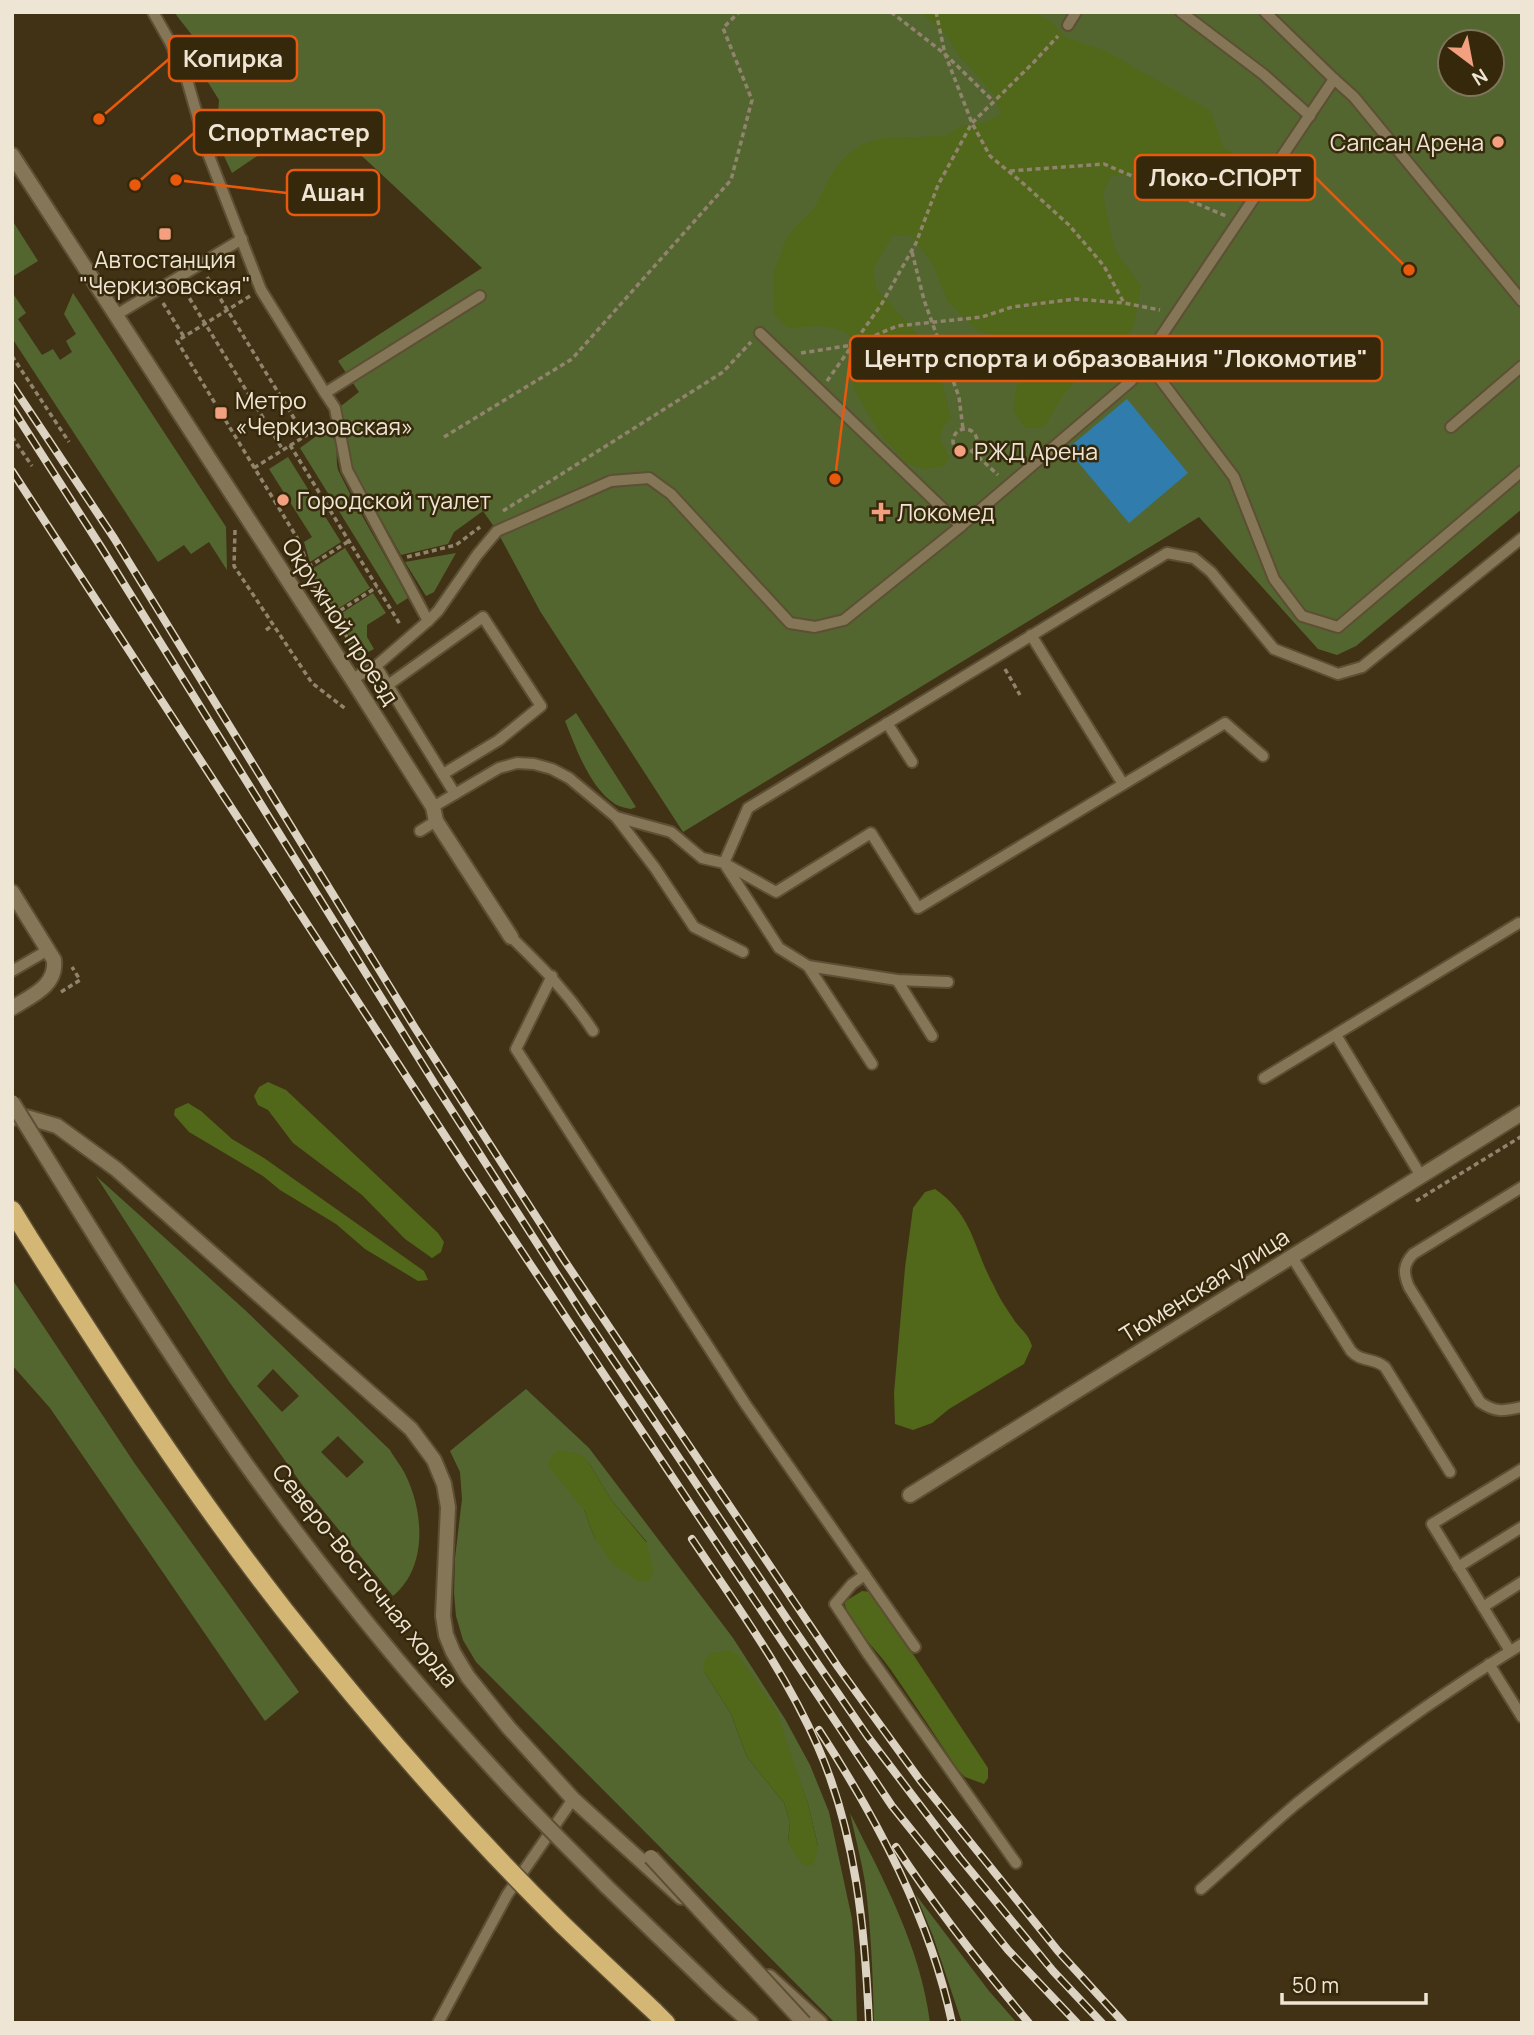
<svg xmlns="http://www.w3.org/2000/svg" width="1534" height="2035" viewBox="0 0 1534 2035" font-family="Manrope,sans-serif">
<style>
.green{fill:#546630;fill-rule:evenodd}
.forest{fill:#516719}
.water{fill:#307cad}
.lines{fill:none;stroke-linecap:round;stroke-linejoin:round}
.lane-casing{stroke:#5d4f34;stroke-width:14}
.street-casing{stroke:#5d4f34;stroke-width:18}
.primary-casing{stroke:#5d4f34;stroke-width:21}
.path{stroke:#91846d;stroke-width:3.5;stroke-dasharray:5 3.5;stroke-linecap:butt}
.lane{stroke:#847657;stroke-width:10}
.street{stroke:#847657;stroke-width:14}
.primary{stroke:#d4b675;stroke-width:18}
.rail-casing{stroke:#ddd3c2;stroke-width:8}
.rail{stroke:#36280a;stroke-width:5;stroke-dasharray:16;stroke-linecap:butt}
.street-bridge-casing{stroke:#5d4f34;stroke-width:18;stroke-linecap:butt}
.primary-bridge-casing{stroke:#5d4f34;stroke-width:21;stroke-linecap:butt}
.street-bridge{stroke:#847657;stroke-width:14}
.primary-bridge{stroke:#d4b675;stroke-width:18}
.poi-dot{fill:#f2a07f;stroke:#36280a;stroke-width:2.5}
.labels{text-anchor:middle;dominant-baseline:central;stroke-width:5;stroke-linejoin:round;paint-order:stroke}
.poi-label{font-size:23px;fill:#efe5d5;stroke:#36280a;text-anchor:start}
.street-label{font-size:23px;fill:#efe5d5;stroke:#36280a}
.leader{fill:none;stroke:#e8590c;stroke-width:2.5}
.callout-dot{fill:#e8590c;stroke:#36280a;stroke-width:2.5}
.callout{fill:#36280a;stroke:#e8590c;stroke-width:2.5}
.callout-label{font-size:24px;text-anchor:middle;font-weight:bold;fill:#efe5d5}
</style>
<rect width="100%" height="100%" fill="#413215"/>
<g class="green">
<path d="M174 12H1522V509L1356 646 1337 655 1318 649 1199 517 683 832 540 611 497 531 483 511 454 532 448 544 401 555 352 467 341 406 359 392 338 361 482 268 318 115 232 173 216 139 219 100 188 50 198 43ZM1450 42H1492V84H1450Z"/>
<path d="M12 220 38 261 12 277Z"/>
<path d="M12 292 26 313 18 319 42 355 53 349 60 360 72 352 66 341 76 334 64 314 73 293 226 527 227 570 209 542 191 554 184 545 158 562 12 338Z"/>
<path d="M322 432C344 435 333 459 339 472 360 515 386 556 408 598L397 605 300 448Z"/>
<path d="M288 457 341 542 310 562 304 542 312 537 269 469Z"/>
<path d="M345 548 370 588 333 612 318 589 312 569Z"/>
<path d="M456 553 434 592 426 596 405 562Z"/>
<path d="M373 593 386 613 367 625V637L374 649 360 656 354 653 347 643 351 639 337 616Z"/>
<path d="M576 713 636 807 631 809C626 808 620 807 615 804 590 788 576 748 565 721Z"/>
<path d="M96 1176 245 1310 390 1450C395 1459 403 1468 407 1478 424 1515 427 1568 393 1596L303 1486 230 1383ZM273 1369 299 1396 282 1412 257 1386ZM338 1436 364 1462 347 1478 321 1452Z"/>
<path d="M12 1279 135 1464 299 1692 265 1721 50 1408 12 1365Z"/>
<path d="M526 1389 589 1448 733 1638 785 1719 810 1765 829 1812 852 1919 855 1956 857 2023H835L476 1662 463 1640 456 1616 454 1593 455 1558 462 1499 460 1472 450 1451ZM589 1463 612 1501 647 1542 595 1539 584 1510ZM704 1671 792 1760 808 1804 818 1846 788 1842 790 1822 784 1803 747 1757 731 1714Z"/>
<path d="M850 1813C883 1879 921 1948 930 2023H874C873 1976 871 1928 865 1882 861 1859 855 1836 850 1813Z"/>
<path d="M916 1895 989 1991 1017 2023H962L933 1936Z"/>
</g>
<g class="forest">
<path d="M921 12H1032L1052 22 1065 37 1104 50 1211 111 1223 147 1240 157 1245 178 1226 188 1209 180 1150 172 1111 176 1103 194 1111 233 1117 253 1141 286 1134 326 1123 342 1091 364 1064 394 1044 427 1025 428 1014 412 1015 392 1030 354 1016 342 978 331 948 302 933 265 911 235 892 236 873 270 877 289 930 348 943 386 951 418 943 427 940 439 949 456 945 466 926 469 907 464 881 435 853 388C863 360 865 333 828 327 815 325 801 328 788 328L774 314 773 274 787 236 815 207 833 171 847 155 863 144 883 138 945 136 962 126 983 123 1001 114 994 95 957 53 948 37Z"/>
<path d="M268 1082 286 1090 438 1233 444 1242 441 1252 432 1258 405 1239 362 1195 293 1143 268 1110 258 1105 254 1096 259 1087Z"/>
<path d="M188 1103 201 1111 232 1139 264 1158 424 1271 428 1280 418 1281 365 1249 336 1224 280 1190 263 1176 189 1132 174 1115 175 1109Z"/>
<path d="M935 1189C974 1216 973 1248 994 1286 999 1298 1007 1309 1014 1320 1021 1330 1028 1333 1032 1346L1024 1364 949 1409 932 1423 913 1430 895 1424 894 1393 905 1268 913 1208 925 1192Z"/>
<path d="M561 1450 582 1455 589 1463 612 1501 647 1543 654 1571 648 1582H638L613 1564 595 1539 584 1510 547 1465 552 1455Z"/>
<path d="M862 1591 872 1592 988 1768V1778L984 1784 965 1777 958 1770C936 1737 914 1703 891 1670 876 1648 851 1628 844 1602Z"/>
<path d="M729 1650 738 1655 776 1710 808 1804 818 1846 814 1865 804 1866 792 1850 788 1842 790 1822 784 1803 747 1757 731 1714 704 1671 703 1662 709 1654Z"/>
</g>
<path class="water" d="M1127 399 1188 473 1129 523 1067 449Z"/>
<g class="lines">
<g class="lane-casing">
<g id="lane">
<path d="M153 12 170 42 187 80 209 156 261 290 325 393 480 296"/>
<path d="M1181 12 1263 74 1310 116"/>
<path d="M1068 25 1076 12"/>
<path d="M1334 79 1354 97 1522 301"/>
<path d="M116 315 242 239"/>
<path d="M760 333 961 526"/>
<path d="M1145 359 1234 477 1274 579 1302 616 1338 627 1522 471"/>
<path d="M325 393 335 408 347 470 428 621"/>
<path d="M1451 427 1522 366"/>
<path d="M1031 635 1123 784"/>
<path d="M376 666 455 794"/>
<path d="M352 679 376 666 428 621 438 611 477 555 497 531 611 481 649 478 671 494 790 623 815 627 844 620 961 526 1131 381 1334 79 1265 12"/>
<path d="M388 685 483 617 541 706 499 740 443 774"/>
<path d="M887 723 912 762"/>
<path d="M1263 756 1225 723 918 908 871 833 776 892 724 863 748 808 1167 553 1194 558 1211 572 1274 649 1338 674 1362 667 1522 538"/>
<path d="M433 807 499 768 517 763 534 764 552 769 569 778 616 817 671 832 702 858 724 863 779 948 808 966 872 1064"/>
<path d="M616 817 655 868 694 927 743 952"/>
<path d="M420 831 436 821"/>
<path d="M511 937C544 969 568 993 593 1031"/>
<path d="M808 966 897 980 948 982"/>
<path d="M12 971 48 950"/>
<path d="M552 976 516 1049 746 1405 915 1647"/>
<path d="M897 980 932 1036"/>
<path d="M1336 1035 1421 1176"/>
<path d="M1264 1078 1519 923"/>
<path d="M1522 1187 1413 1254C1403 1265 1403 1273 1409 1287L1480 1402C1496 1413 1503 1411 1522 1407"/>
<path d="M1292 1257 1351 1351C1362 1363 1373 1357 1385 1367L1450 1472"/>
<path d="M1458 1567 1522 1527"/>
<path d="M865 1575 852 1584 835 1604 868 1654 1016 1863"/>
<path d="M1483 1607 1522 1582"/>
<path d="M1510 1651 1432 1524 1522 1469"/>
<path d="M1489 1664 1522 1717"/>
<path d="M1201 1889C1233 1861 1264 1831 1296 1804 1368 1746 1444 1692 1522 1644"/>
<path d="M438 2023 507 1895 573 1799"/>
</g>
</g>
<g class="street-casing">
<g id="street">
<path d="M12 155 352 679 433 807 436 821 511 937"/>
<path d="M12 892 54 960C57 986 31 996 12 1008"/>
<path d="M12 1118 26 1117 57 1126 116 1169 411 1429 434 1460 444 1484 448 1507 443 1616 446 1635 453 1652 468 1677 509 1728 573 1799 681 1897"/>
<path d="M910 1495 1522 1113"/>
<path d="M606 1886 718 1994 751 2023"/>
<path d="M769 1977 820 2023"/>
</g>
</g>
<g class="primary-casing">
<g id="primary">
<path d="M12 1210 28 1236"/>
<path d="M654 2011 666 2023"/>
</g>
</g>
<g class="path">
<path d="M891 12 945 54 993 101"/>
<path d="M936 12 945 54 972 123 990 156 1025 185 1069 225 1104 266 1124 303 1160 310"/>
<path d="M1010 171 1104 164 1226 216"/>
<path d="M912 252 924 300 959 397 963 429"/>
<path d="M207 277 305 436"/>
<path d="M185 291 283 450"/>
<path d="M250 296 177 341 299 541 316 590 347 637"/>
<path d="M163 303 184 337"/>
<path d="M801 353 853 345 897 326 982 317 1012 307 1075 299 1124 303"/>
<path d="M12 356 69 442"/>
<path d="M827 381 881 305 916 243 938 185 972 123 1033 63 1058 36"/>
<circle cx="965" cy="441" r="12"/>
<path d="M12 437 32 466"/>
<path d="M444 437 572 359 731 180 752 100 723 28 739 12"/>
<path d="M290 445 401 626"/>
<path d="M972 451 998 475"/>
<path d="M254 468 323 425"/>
<path d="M503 511 723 372 751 342"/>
<path d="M235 530 234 566 312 683 347 710"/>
<path d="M407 557 456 545 480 527"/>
<path d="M308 567 349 541"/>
<path d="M333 615 377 587"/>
<path d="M266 630 273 625"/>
<path d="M1005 669 1020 695"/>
<path d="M61 992 80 980 72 967"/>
<path d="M1416 1201 1522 1136"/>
</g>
<use href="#lane" class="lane"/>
<use href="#street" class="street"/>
<use href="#primary" class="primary"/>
<g class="rail-casing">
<g id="rail">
<path d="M12 385 114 538 415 1028 564 1260 838 1667 920 1780 1058 1951 1124 2023"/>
<path d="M12 408 101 547 436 1086 585 1318 793 1628 868 1737 960 1858 1053 1971 1102 2023"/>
<path d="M12 471 466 1168 892 1806 1008 1950 1077 2023"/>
<path d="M692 1539C737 1606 786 1673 818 1747 856 1834 865 1930 869 2023"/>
<path d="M819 1730C877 1819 930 1918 952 2023"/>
<path d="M896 1847C937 1909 981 1966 1029 2023"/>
</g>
</g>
<use href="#rail" class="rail"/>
<g class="street-bridge-casing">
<g id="street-bridge">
<path d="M12 1102C88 1225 164 1349 248 1467 327 1577 414 1684 506 1783 538 1818 573 1852 606 1886"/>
<path d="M651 1857 804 2023"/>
</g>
</g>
<g class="primary-bridge-casing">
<path id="primary-bridge" d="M28 1236C109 1364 191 1491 285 1611 371 1720 463 1826 562 1924 592 1953 623 1982 654 2011"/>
</g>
<use href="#street-bridge" class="street-bridge"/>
<use href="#primary-bridge" class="primary-bridge"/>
</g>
<g class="poi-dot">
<circle cx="1498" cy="142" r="7"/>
<rect x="158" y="227" width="14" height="14" rx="3.5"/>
<rect x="214" y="406" width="14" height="14" rx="3.5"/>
<circle cx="960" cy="451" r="7"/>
<circle cx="283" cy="500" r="7"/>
<path d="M877.5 501.5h7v7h7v7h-7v7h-7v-7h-7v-7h7z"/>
</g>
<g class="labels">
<g class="poi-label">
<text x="1484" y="142" text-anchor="end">Сапсан Арена</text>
<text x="165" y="259" text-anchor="middle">Автостанция<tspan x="165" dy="26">"Черкизовская"</tspan></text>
<text x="235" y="400">Метро<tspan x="235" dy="26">«Черкизовская»</tspan></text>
<text x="974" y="451">РЖД Арена</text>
<text x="297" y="500">Городской туалет</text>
<text x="897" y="512">Локомед</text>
</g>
<g class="street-label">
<text transform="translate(341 621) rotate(57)">Окружной проезд</text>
<text transform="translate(1204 1285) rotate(-32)">Тюменская улица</text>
<text transform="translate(366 1575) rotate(51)">Северо-Восточная хорда</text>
</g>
</g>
<path class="leader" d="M99 119L169 59M135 185L194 133M1409 270L1315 177M176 180L287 193M835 479L850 359"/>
<g class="callout-dot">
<circle cx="99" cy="119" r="7"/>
<circle cx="135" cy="185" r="7"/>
<circle cx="1409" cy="270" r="7"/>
<circle cx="176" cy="180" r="7"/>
<circle cx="835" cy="479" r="7"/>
</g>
<g class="callout">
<rect x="169" y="36" width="128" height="45" rx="7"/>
<rect x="194" y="110" width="190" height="45" rx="7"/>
<rect x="1135" y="155" width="180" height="45" rx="7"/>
<rect x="287" y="170" width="92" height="45" rx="7"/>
<rect x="850" y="336" width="532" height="45" rx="7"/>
</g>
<g class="callout-label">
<text x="233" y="67">Копирка</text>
<text x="289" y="141">Спортмастер</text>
<text x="1225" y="186">Локо-СПОРТ</text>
<text x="333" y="201">Ашан</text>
<text x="1116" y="367">Центр спорта и образования "Локомотив"</text>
</g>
<rect width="1534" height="2035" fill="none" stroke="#efe5d5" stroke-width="28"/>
<g transform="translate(1471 63) rotate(148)"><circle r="33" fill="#36280a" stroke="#80745b" stroke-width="2"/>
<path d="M0-5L12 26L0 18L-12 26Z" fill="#f2a07f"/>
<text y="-10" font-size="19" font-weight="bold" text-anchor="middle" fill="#efe5d5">N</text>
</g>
<path d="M1282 1993v10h144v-10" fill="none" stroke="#efe5d5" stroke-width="3.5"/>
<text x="1292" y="1993" font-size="21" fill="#efe5d5" stroke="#36280a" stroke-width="5" paint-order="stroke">50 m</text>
</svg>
